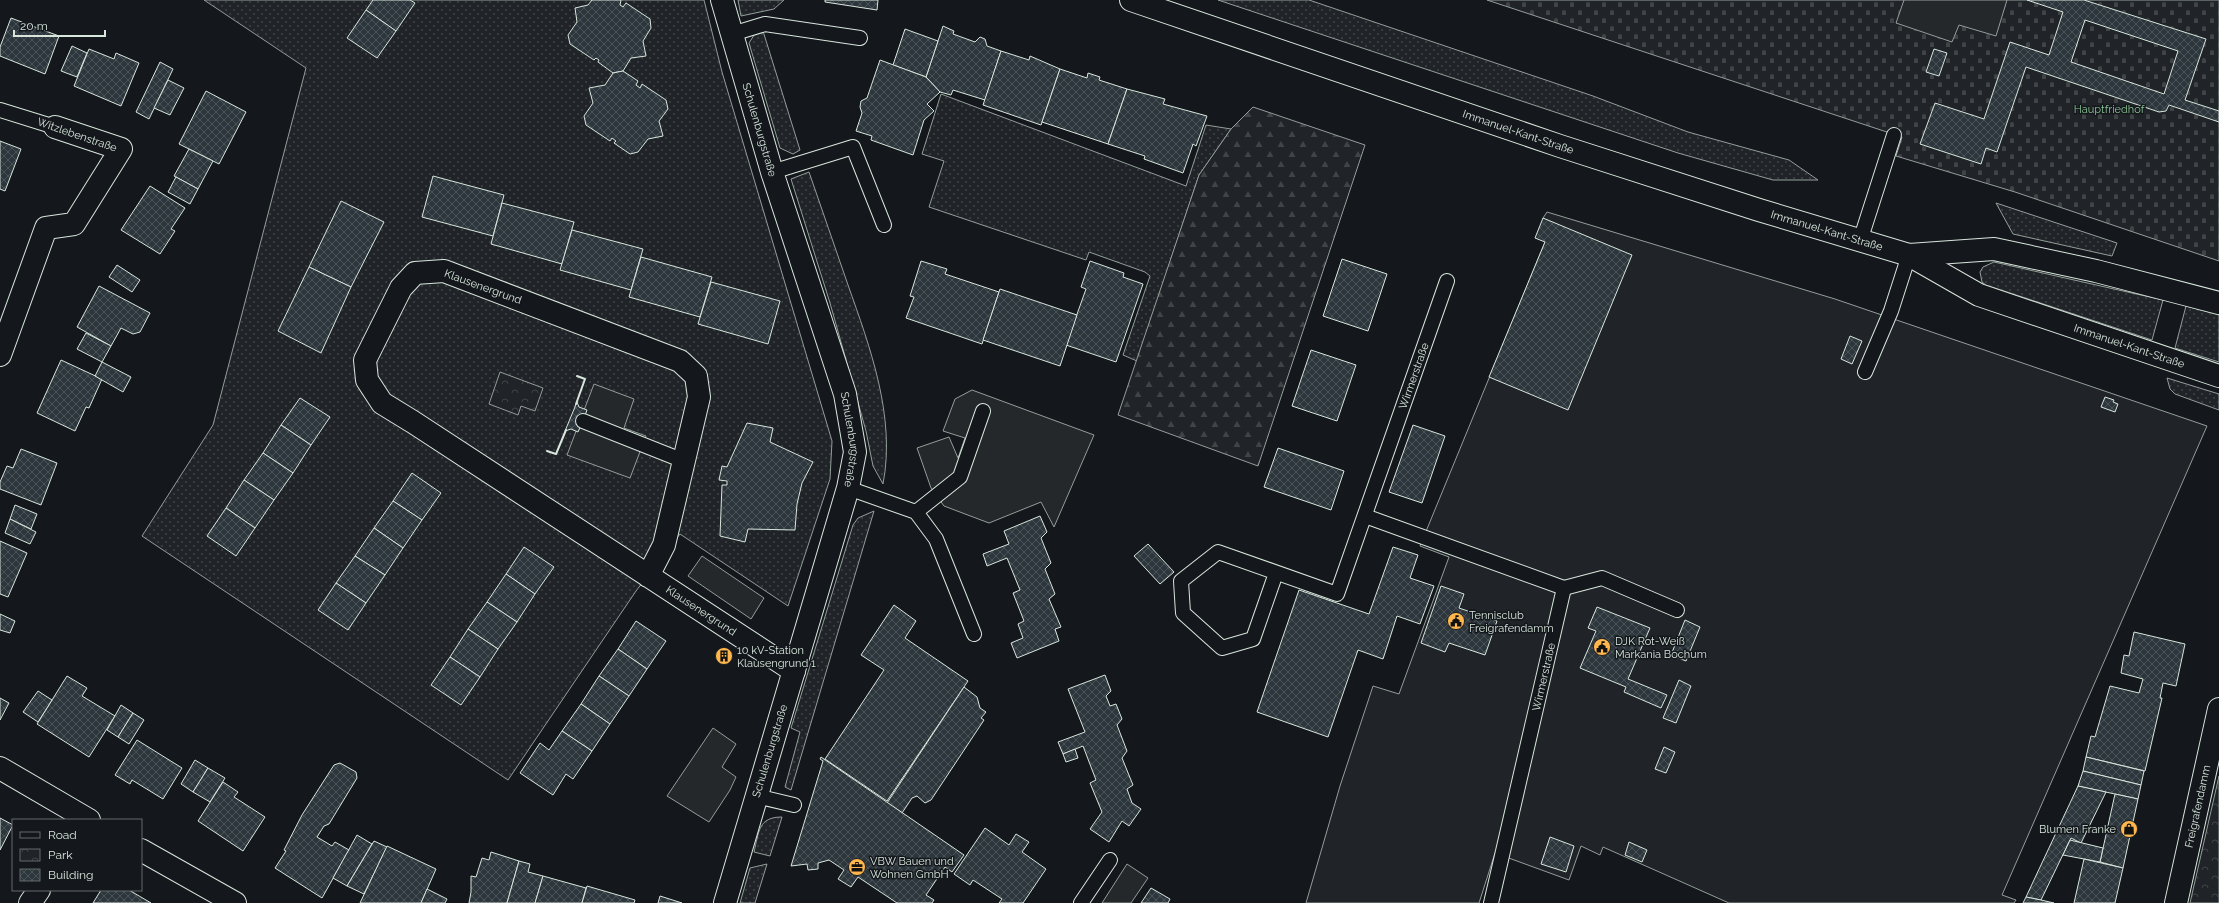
<svg xmlns="http://www.w3.org/2000/svg" width="2219" height="903" viewBox="0 0 2219 903" font-family="Raleway,sans-serif">
<style>
.grass{fill:url(#grass-dots);stroke:#939e99}
.forest{fill:url(#forest-firs);stroke:#939e99}
.cemetery{fill:url(#cemetery-stones);stroke:#939e99}
.park{fill:url(#park-crowns);stroke:#939e99}
.pitch{fill:#202428;stroke:#939e99}
.parking{fill:#24282b;stroke:#939e99}
.building{fill:url(#building-cross-hatch);stroke:#d8e6dc;fill-rule:evenodd}
.lines{fill:none;stroke-linecap:round;stroke-linejoin:round}
.lane-casing{stroke:#d8e6dc;stroke-width:16}
.street-casing{stroke:#d8e6dc;stroke-width:24}
.lane{stroke:#14181c;stroke-width:14}
.street{stroke:#14181c;stroke-width:22}
.wall{stroke:#d8e6dc;stroke-width:2}
.labels{text-anchor:middle;dominant-baseline:central;stroke-width:3;stroke-linejoin:round;paint-order:stroke}
.park-label{font-size:11px;fill:#8ac095;stroke:#14181c}
.street-label{font-size:11px;fill:#d8e6dc;stroke:#14181c}
.poi-label{font-size:11px;fill:#d8e6dc;stroke:#14181c;text-anchor:start}
</style>
<defs>
<pattern id="grass-dots" width="8" height="8" patternUnits="userSpaceOnUse"><rect width="8" height="8" fill="#202428"/><path d="M2 2h.1M6 6h.1" fill="none" stroke="#404447" stroke-width="1.8" stroke-linecap="round"/></pattern>
<pattern id="forest-firs" width="22" height="20" patternUnits="userSpaceOnUse"><rect width="22" height="20" fill="#202428"/><path d="M5 1l3.5 6h-7zM16 11l3.5 6h-7z" fill="#404447"/></pattern>
<pattern id="cemetery-stones" width="16" height="16" patternUnits="userSpaceOnUse"><rect width="16" height="16" fill="#202428"/><path d="M2 7V4a2 2 0 0 1 4 0v3zM10 15v-3a2 2 0 0 1 4 0v3z" fill="#404447"/></pattern>
<pattern id="park-crowns" width="20" height="18" patternUnits="userSpaceOnUse"><rect width="20" height="18" fill="#202428"/><path d="M2 6a3 3 0 1 1 6 0M12 15a3 3 0 1 1 6 0" fill="none" stroke="#404447"/></pattern>
<pattern id="building-cross-hatch" width="8" height="8" patternUnits="userSpaceOnUse"><rect width="8" height="8" fill="#2c363c"/><path d="M0 0l8 8M0 8l8-8" fill="none" stroke="#4a5358"/></pattern>
</defs>
<rect width="100%" height="100%" fill="#14181c"/>
<g class="grass">
<path d="M204 0H704L722 72 832 441 830 479 788 606 680 534 636 591 508 780 142 536 213 425 306 68Z"/>
<path d="M738 0H784L774 9 741 16Z"/>
<path d="M1218 0H1309L1593 96 1688 132 1789 160 1818 180H1773L1678 153Z"/>
<path d="M763 31 800 150 793 154 780 148 749 43 756 32Z"/>
<path d="M941 94 1186 186 1206 125 1231 129 1199 175 1137 361 1123 355 1150 276 1145 272 1089 252 1086 260 929 207 944 161 922 154Z"/>
<path d="M809 172C822 210 835 247 848 285 870 347 896 417 883 484L873 466 866 431 830 303 791 179Z"/>
<path d="M1996 203 2117 243 2112 256 2013 234Z"/>
<path d="M1994 262 2163 300 2152 340 1986 285 1982 282 1980 272 1983 267Z"/>
<path d="M2186 306 2219 315V362L2175 348Z"/>
<path d="M2167 378 2219 394V410L2175 394 2170 389Z"/>
<path d="M874 511 791 790 785 787 800 732 791 728 853 525 858 518Z"/>
<path d="M782 817 770 856 754 852C759 832 758 817 782 817Z"/>
<path d="M767 864 755 903H740L750 868Z"/>
</g>
<path class="forest" d="M1253 107 1365 145 1258 466 1118 415 1199 175 1231 129Z"/>
<path class="cemetery" d="M1487 0H2219V261L2015 192 1896 156 1902 137Z"/>
<g class="park">
<path d="M500 372 543 388 535 411 521 406 518 415 489 404Z"/>
<path d="M2219 776V903H2190Z"/>
</g>
<path class="pitch" d="M1547 212 1835 299 2207 426 2002 895 2016 900 2014 903H1729L1603 847 1600 855 1581 846 1569 880 1495 853 1479 903H1306L1340 786 1373 686 1399 694 1449 557 1420 546 1545 242 1543 218Z"/>
<g class="parking">
<path d="M1904 0H2007L1996 36 1959 25 1952 42 1896 23Z"/>
<path d="M594 384 634 399 624 428 646 436 630 478 567 455Z"/>
<path d="M972 390 1094 435 1054 527 1041 502 989 523 944 506 931 488 917 448 949 437 958 458 965 438 943 431 955 399Z"/>
<path d="M702 556 764 598 751 619 688 576Z"/>
<path d="M713 728 736 744 722 767 736 777 730 790 709 822 667 796Z"/>
<path d="M1127 864 1148 878 1131 903H1102Z"/>
</g>
<g class="building">
<path d="M373 0H410L415 3 396 31 366 10Z"/>
<path d="M592 0H621L620 5 623 7 626 3 650 19 651 28 643 41 646 56 631 58 623 71 613 73 598 62 599 60 596 58 594 60 570 44 568 35 577 22 575 8 588 5Z"/>
<path d="M825 0H878L877 10 825 2Z"/>
<path d="M2027 0H2084L2206 39 2185 100 2219 111V122L2169 105 2166 111 2159 112 2026 67 1997 152 1986 148 1981 164 1920 144 1935 103 1984 119 2010 42 2049 55 2063 12ZM2085 20 2178 51 2164 94 2071 62Z"/>
<path d="M366 10 396 31 377 58 347 38Z"/>
<path d="M11 18 59 36 45 74 0 56V47Z"/>
<path d="M943 26 954 31 953 34 975 42 980 37 985 39 987 46 1001 51 985 100 953 90 951 95 940 92 926 77Z"/>
<path d="M905 29 938 41 926 77 893 65Z"/>
<path d="M72 46 87 53 77 77 61 71Z"/>
<path d="M89 49 114 59 116 53 139 63 121 106 74 86Z"/>
<path d="M1934 49 1947 53 1939 76 1926 72Z"/>
<path d="M1001 51 1029 60 1030 56 1060 69 1041 125 983 105Z"/>
<path d="M880 60 926 77 940 92 927 104 934 111 924 120 913 155 871 140 872 136 856 131 862 113 860 107 861 101 867 98Z"/>
<path d="M160 62 173 69 149 119 136 112Z"/>
<path d="M1060 69 1087 78 1088 73 1100 77 1099 80 1127 89 1108 144 1042 122Z"/>
<path d="M623 71 638 81 636 85 640 88 642 84 666 100 668 109 659 121 663 136 648 139 638 152 630 154 614 143 616 141 612 138 610 141 586 125 584 116 593 103 589 88 605 85 613 73Z"/>
<path d="M168 80 184 88 170 115 154 108Z"/>
<path d="M1127 89 1165 99 1163 104 1207 116 1196 146 1193 144 1183 173 1144 159 1145 156 1108 144Z"/>
<path d="M206 91 246 112 219 164 179 144Z"/>
<path d="M0 141 21 149 5 191 0 189Z"/>
<path d="M189 149 213 161 198 189 174 176Z"/>
<path d="M433 176 504 195 493 236 422 217Z"/>
<path d="M176 177 198 189 190 204 168 192Z"/>
<path d="M150 186 185 208 171 229 175 231 160 254 121 230Z"/>
<path d="M341 201 384 222 351 287 309 267Z"/>
<path d="M502 203 574 222 562 264 491 244Z"/>
<path d="M1543 218 1632 255 1568 410 1489 377 1545 242 1535 238Z"/>
<path d="M572 230 643 249 631 290 560 270Z"/>
<path d="M641 257 712 277 700 317 629 297Z"/>
<path d="M1342 259 1387 274 1368 331 1323 316Z"/>
<path d="M921 261 947 269 945 274 999 292 982 344 906 318 914 297 910 296Z"/>
<path d="M1090 261 1124 273 1123 277 1143 284 1116 362 1066 345 1086 289 1081 287Z"/>
<path d="M117 265 140 280 132 292 109 277Z"/>
<path d="M309 267 351 287 321 353 278 331Z"/>
<path d="M711 282 780 301 768 344 698 324Z"/>
<path d="M99 286 150 313 140 332 133 334 121 328 111 346 77 327Z"/>
<path d="M1000 289 1077 315 1060 366 983 340Z"/>
<path d="M86 333 111 346 102 362 77 349Z"/>
<path d="M1850 336 1862 341 1852 364 1841 359Z"/>
<path d="M1311 350 1356 365 1337 421 1292 406Z"/>
<path d="M61 360 102 379 89 408 86 407 75 431 37 413Z"/>
<path d="M102 362 131 377 123 392 95 376Z"/>
<path d="M2105 397 2114 400 2113 402 2118 404 2115 412 2101 407Z"/>
<path d="M300 398 330 417 311 445 281 425Z"/>
<path d="M577 402 579 407 587 410 583 421 578 432 571 429 565 431Z"/>
<path d="M747 423 773 428 770 442 813 462 802 483 797 504 795 530 748 529 745 542 720 536 722 485H727V481L719 480 722 466 727 467Z"/>
<path d="M281 425 311 445 293 473 263 453Z"/>
<path d="M1413 425 1445 436 1422 503 1389 492Z"/>
<path d="M1278 448 1344 471 1331 510 1264 487Z"/>
<path d="M21 449 57 463 41 505 0 489V482L7 466 13 468Z"/>
<path d="M263 453 293 473 274 500 244 480Z"/>
<path d="M412 473 441 493 422 520 393 501Z"/>
<path d="M244 480 274 500 255 528 226 508Z"/>
<path d="M393 501 422 520 403 548 374 528Z"/>
<path d="M15 505 37 514 31 529 10 519Z"/>
<path d="M226 508 255 528 236 556 207 536Z"/>
<path d="M1040 516 1047 532 1041 538 1051 563 1045 569 1055 594 1049 599 1061 627 1055 629 1059 641 1017 658 1011 643 1023 638 1018 624 1024 621 1013 593 1020 590 1007 558 987 566 983 554 1009 544 1004 531Z"/>
<path d="M10 519 36 532 30 544 5 533Z"/>
<path d="M374 528 403 548 385 575 355 556Z"/>
<path d="M0 541 27 553 8 597 0 594Z"/>
<path d="M1148 544 1174 572 1160 584 1134 556Z"/>
<path d="M524 547 554 567 535 594 506 574Z"/>
<path d="M1393 547 1418 555 1410 578 1434 586 1420 624 1397 616 1383 659 1358 650 1328 737 1257 712 1299 590 1369 614Z"/>
<path d="M355 556 385 575 366 603 336 583Z"/>
<path d="M506 574 535 594 517 622 487 602Z"/>
<path d="M336 583 366 603 348 630 318 610Z"/>
<path d="M1441 586 1464 594 1459 608 1497 621 1485 655 1449 643 1445 652 1421 643Z"/>
<path d="M487 602 517 622 498 649 468 629Z"/>
<path d="M894 605 916 621 905 638 968 681 887 801 825 759 884 670 861 655Z"/>
<path d="M1597 607 1650 628 1628 679 1667 695 1661 708 1624 692 1626 687 1580 668 1596 631 1588 628Z"/>
<path d="M0 614 15 621 10 633 0 630Z"/>
<path d="M1685 620 1700 627 1686 661 1671 655Z"/>
<path d="M636 621 666 641 647 669 618 649Z"/>
<path d="M468 629 498 649 480 677 450 657Z"/>
<path d="M2134 632 2185 644 2176 686 2163 683 2160 698H2162L2145 771 2086 757 2091 736 2095 737 2110 686 2139 693 2143 679 2121 673 2124 655 2129 656Z"/>
<path d="M618 649 647 669 629 696 599 676Z"/>
<path d="M720 649 732 658 728 663 717 655Z"/>
<path d="M450 657 480 677 461 705 431 685Z"/>
<path d="M1105 675 1111 691 1106 696 1110 706 1116 704 1122 719 1117 725 1127 751 1122 758 1133 785 1127 789 1132 803 1141 809 1129 826 1122 821 1109 842 1090 829 1102 812 1090 783 1096 780 1083 746 1063 754 1058 742 1085 732 1068 689Z"/>
<path d="M67 676 87 688 82 696 115 716 89 757 37 724Z"/>
<path d="M599 676 629 696 610 724 581 704Z"/>
<path d="M1679 680 1691 686 1676 723 1663 718Z"/>
<path d="M964 687 977 697 980 708 986 712 981 718 984 720 931 800 925 803 917 796 912 798 902 813 887 803Z"/>
<path d="M38 691 52 700 38 722 23 712Z"/>
<path d="M0 698 9 703 0 720Z"/>
<path d="M581 704 610 724 592 751 562 731Z"/>
<path d="M121 705 133 713 118 737 107 730Z"/>
<path d="M133 713 144 720 129 744 118 737Z"/>
<path d="M562 731 592 751 573 779 566 774 553 795 520 773 540 743 549 750Z"/>
<path d="M137 740 182 768 163 799 132 780 130 784 115 775Z"/>
<path d="M1664 747 1675 752 1666 773 1655 769Z"/>
<path d="M1075 749 1078 758 1066 762 1063 754Z"/>
<path d="M821 757 964 855 952 872 945 867 926 895 934 900 932 903H897L858 877 851 887 838 879 844 870 829 860 818 863V869L808 870 807 864 791 866 823 761 820 759Z"/>
<path d="M2086 757 2144 771 2141 785 2083 771Z"/>
<path d="M195 760 208 768 193 792 181 784Z"/>
<path d="M340 763 356 772 357 778 329 824 324 826 317 837 332 846 335 842 349 850 322 898 275 868 286 851 284 850 302 815 334 765Z"/>
<path d="M208 768 225 778 210 802 193 792Z"/>
<path d="M2083 771 2141 785 2138 799 2078 786Z"/>
<path d="M223 782 238 792 234 797 265 817 243 851 198 821Z"/>
<path d="M2078 786 2106 792 2081 843 2071 838 2041 900 2026 897Z"/>
<path d="M2115 794 2138 799 2123 868 2100 862Z"/>
<path d="M0 818 13 825 0 850Z"/>
<path d="M985 828 1009 845 1016 834 1029 842 1022 852 1046 869 1023 903H999L1002 899 973 880 970 885 954 874Z"/>
<path d="M357 835 372 844 347 886 333 878Z"/>
<path d="M1550 837 1574 846 1566 872 1541 864Z"/>
<path d="M2070 840 2103 848 2100 862 2063 855Z"/>
<path d="M374 841 387 847 364 894 347 886Z"/>
<path d="M1629 842 1647 850 1642 862 1625 855Z"/>
<path d="M387 846 436 869 421 903H360Z"/>
<path d="M491 852 519 861 507 903H469L471 892V876L476 877 482 858 489 860Z"/>
<path d="M2084 859 2123 868 2115 903H2074Z"/>
<path d="M519 861 530 864 528 872 543 876 535 903H507Z"/>
<path d="M543 876 586 888 582 903H535Z"/>
<path d="M587 886 635 900 634 903H582Z"/>
<path d="M1151 888 1170 899 1168 903H1141Z"/>
<path d="M427 889 447 899 445 903H421Z"/>
<path d="M101 890H129L151 903H93Z"/>
<path d="M660 896 682 903H658Z"/>
<path d="M2026 897 2041 900 2054 903H2023Z"/>
</g>
<g class="lines">
<g class="lane-casing">
<g id="lane">
<path d="M732 34 765 24 860 38"/>
<path d="M0 110 55 127"/>
<path d="M772 172 853 147 884 225"/>
<path d="M1860 241 1894 135"/>
<path d="M1865 372 1891 311 1909 255"/>
<path d="M583 421 684 461"/>
<path d="M848 488 916 512 936 539 974 634"/>
<path d="M916 512 960 477 983 411"/>
<path d="M1365 516 1564 588 1491 903"/>
<path id="s1" d="M1276 573 1253 639 1222 648 1183 613 1181 581 1218 552 1337 594 1447 281"/>
<path d="M1564 588 1602 578 1677 610"/>
<path d="M756 796 794 805"/>
<path d="M1081 903 1110 860"/>
</g>
</g>
<g class="street-casing">
<g id="street">
<path id="s2" d="M722 0 772 172 845 394 855 452 848 488 725 903"/>
<path id="s3" d="M1131 0 1560 146 1759 210 1909 255 1979 295 2219 376"/>
<path d="M1909 255 1994 249 2096 271 2219 303"/>
<path d="M0 355 46 228 74 224 121 149 55 127"/>
<path id="s4" d="M648 576 664 545 699 397 696 376 680 361 444 271 415 273 401 288 365 360 367 380 382 403 413 422 794 671"/>
<path d="M0 768 89 820"/>
<path d="M141 850 235 903"/>
<path d="M30 903 39 890"/>
<path id="s5" d="M2176 903 2219 709"/>
</g>
</g>
<use href="#lane" class="lane"/>
<use href="#street" class="street"/>
<g class="wall">
<path d="M576 404 585 379 577 376"/>
<path d="M547 451 556 454 566 430"/>
</g>
</g>
<defs>
<g id="civic-disc" transform="scale(0.9)"><circle r="9.5" fill="#ffb74d" stroke="#14181c"/><path d="M-.6-6.5H3V-4.5H.6V-3L4-1V1h2V6H-6V1h2V-1L-.6-3ZM-1.2 2.5V6h2.4V2.5Z" fill="#111"/></g>
<g id="building-disc" transform="scale(0.9)"><circle r="9.5" fill="#ffb74d" stroke="#14181c"/><path d="M-4-6H4V6H1V3H-1V6H-4ZM-2.5-4.3h1.7v1.8h-1.7ZM.8-4.3h1.7v1.8H.8ZM-2.5-1h1.7V.8h-1.7ZM.8-1h1.7V.8H.8Z" fill="#111"/></g>
<g id="shop-disc" transform="scale(0.9)"><circle r="9.5" fill="#ffb74d" stroke="#14181c"/><path d="M-5-2.5h2.3a2.7 3.5 0 0 1 5.4 0H5L5.5 6h-11ZM-1.5-2.5h3a1.5 2.3 0 0 0-3 0Z" fill="#111"/></g>
<g id="office-disc" transform="scale(0.9)"><circle r="9.5" fill="#ffb74d" stroke="#14181c"/><path d="M-6-3h4V-5.5h4V-3h4V5H-6ZM-1-4.5V-3h2v-1.5ZM-6 0V1H6V0Z" fill="#111"/></g>
</defs>
<g fill-rule="evenodd">
<use href="#civic-disc" x="1456" y="621"/>
<use href="#civic-disc" x="1602" y="647"/>
<use href="#building-disc" x="724" y="656"/>
<use href="#shop-disc" x="2129" y="829"/>
<use href="#office-disc" x="857" y="867"/>
</g>
<g class="labels">
<g class="park-label">
<text x="2109" y="109">Hauptfriedhof</text>
</g>
<g class="street-label">
<text stroke="none"><textPath href="#s2" startOffset="135">Schulenburgstraße</textPath></text>
<text stroke="none"><textPath href="#s3" startOffset="409">Immanuel-Kant-Straße</textPath></text>
<text transform="translate(77 135) rotate(19)">Witzlebenstraße</text>
<text stroke="none"><textPath href="#s3" startOffset="733">Immanuel-Kant-Straße</textPath></text>
<text transform="translate(483 287) rotate(20)">Klausenergrund</text>
<text stroke="none"><textPath href="#s3" startOffset="1058">Immanuel-Kant-Straße</textPath></text>
<text stroke="none"><textPath href="#s1" startOffset="591">Wirmerstraße</textPath></text>
<text stroke="none"><textPath href="#s2" startOffset="459">Schulenburgstraße</textPath></text>
<text stroke="none"><textPath href="#s4" startOffset="1041">Klausenergrund</textPath></text>
<text transform="translate(1544 677) rotate(-77)">Wirmerstraße</text>
<text transform="translate(770 751) rotate(-73)">Schulenburgstraße</text>
<text stroke="none"><textPath href="#s5" startOffset="99">Freigrafendamm</textPath></text>
</g>
<g class="poi-label">
<text x="1469" y="615">Tennisclub<tspan x="1469" dy="13">Freigrafendamm</tspan></text>
<text x="1615" y="641">DJK Rot-Weiß<tspan x="1615" dy="13">Markania Bochum</tspan></text>
<text x="737" y="650">10 kV-Station<tspan x="737" dy="13">Klausengrund 1</tspan></text>
<text x="2116" y="829" text-anchor="end">Blumen Franke</text>
<text x="870" y="861">VBW Bauen und<tspan x="870" dy="13">Wohnen GmbH</tspan></text>
</g>
</g>
<rect x="12" y="819" width="130" height="72" fill="#14181c" stroke="#626a69"/>
<rect x="20" y="832" width="20" height="6" fill="#14181c" stroke="#626a69"/>
<text x="48" y="839" font-size="12" fill="#d8e6dc">Road</text>
<rect x="20" y="849" width="20" height="12" fill="url(#park-crowns)" stroke="#626a69"/>
<text x="48" y="859" font-size="12" fill="#d8e6dc">Park</text>
<rect x="20" y="869" width="20" height="12" fill="url(#building-cross-hatch)" stroke="#626a69"/>
<text x="48" y="879" font-size="12" fill="#d8e6dc">Building</text>
<path d="M14 30v6h91v-6" fill="none" stroke="#d8e6dc" stroke-width="2"/>
<text x="20" y="30" font-size="12" fill="#d8e6dc" stroke="#14181c" stroke-width="3" paint-order="stroke">20 m</text>
</svg>
